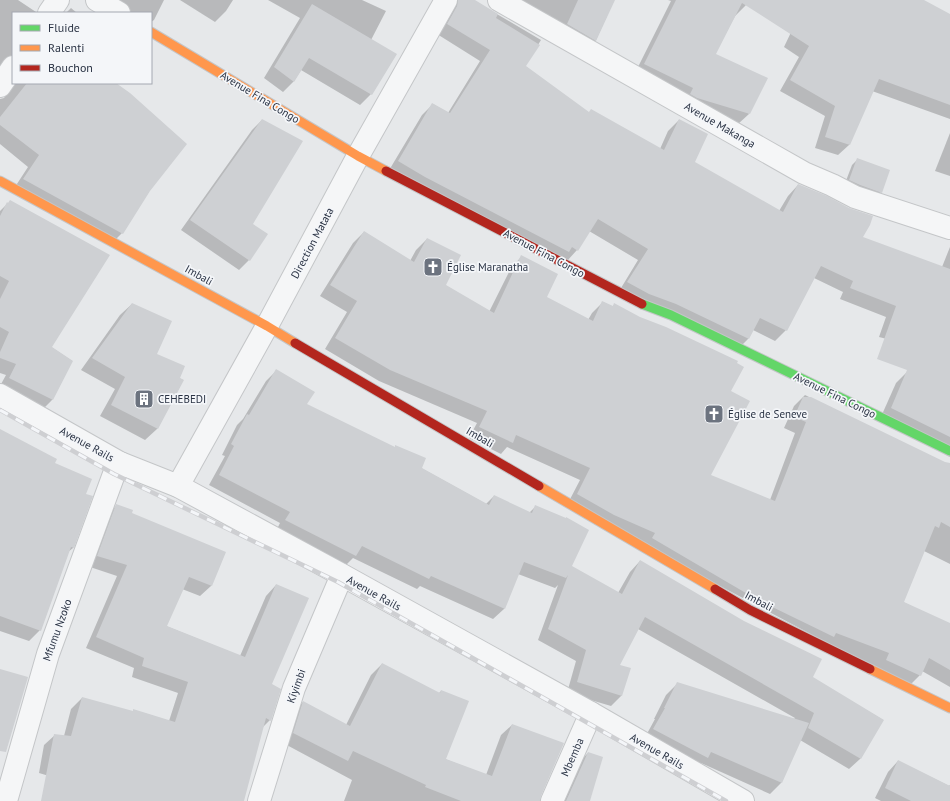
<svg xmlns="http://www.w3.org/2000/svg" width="950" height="801" viewBox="0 0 950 801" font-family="'PT Sans',sans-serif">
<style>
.shadow{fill:#0003}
.building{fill:#ced0d3}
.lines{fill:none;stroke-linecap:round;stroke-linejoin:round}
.street-casing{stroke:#c4c6c8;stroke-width:24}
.fast-casing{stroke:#c4c6c8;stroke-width:11}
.slow-casing{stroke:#c4c6c8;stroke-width:11}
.jam-casing{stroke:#c4c6c8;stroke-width:11}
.street{stroke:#f5f6f7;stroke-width:22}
.fast{stroke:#63d668;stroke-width:9}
.slow{stroke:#ff974d;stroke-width:9}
.jam{stroke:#b3261e;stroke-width:9}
.rail-casing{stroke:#cecfd2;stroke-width:4.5}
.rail{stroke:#f4f6f9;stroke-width:3;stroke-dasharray:9;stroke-linecap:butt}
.labels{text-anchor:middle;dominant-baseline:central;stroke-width:3.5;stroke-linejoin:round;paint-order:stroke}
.street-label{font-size:11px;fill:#2b3445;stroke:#f4f6f9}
.poi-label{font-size:11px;fill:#2b3445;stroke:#f4f6f9;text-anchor:start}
</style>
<rect width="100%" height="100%" fill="#e6e8ea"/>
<g class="shadow">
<path d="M0 0H18L36 12V13H13V72L3 65 0 66Z"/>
<path d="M97 0H164L154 20 151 22V13H114Z"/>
<path d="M180 0H233L226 11 215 22Z"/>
<path d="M268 0H362L386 11 371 40V94L360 105 301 70 294 81 283 92 264 78 300 18Z"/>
<path d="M454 0H473L541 40 525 66 588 113 660 149 668 131 679 120 693 162 779 211 788 196 798 185 862 238 942 267 950 247V355L879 337 886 317 840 299 843 292 814 278 786 330 775 341 753 330 748 339 738 349 618 293 638 260 589 231 577 250 567 261 388 172 422 115 433 104 448 113 480 61 437 34Z"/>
<path d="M495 0H614L596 40 585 51Z"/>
<path d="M668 0H749L746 5 735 16 714 55 749 114 738 124 634 75 671 1Z"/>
<path d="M809 0H922L950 15V119L872 91 849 145 838 155 815 148 825 116 780 91 799 57 784 47 804 5Z"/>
<path d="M71 8 77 13H66Z"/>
<path d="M14 83H115L149 191 122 233 111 244 13 190 28 167 0 144V99L4 98Z"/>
<path d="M262 120 251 224 267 234 249 260 239 270 181 230 252 130Z"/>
<path d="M950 133V176L935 171Z"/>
<path d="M858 159 881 192 875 198 844 186 852 165Z"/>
<path d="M7 204 51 347 72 361 52 400 41 411 0 386 6 375 0 373V211Z"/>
<path d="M364 232 410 261 416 250 427 239 445 285 489 312 511 268 522 256 546 298 588 320 592 313 603 302 612 307 614 305 730 391 710 476 770 500 795 433 784 428 794 406 805 395 944 463 950 464V564L924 551 903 602 950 625V687L922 671 920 675 909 686 567 505 580 480 507 447 501 454 469 438 477 423 379 381 325 349 347 312 320 296 353 243Z"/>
<path d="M132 304 155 354 179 378 183 380 157 429 145 440 100 416 115 389 81 370 120 315Z"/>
<path d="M276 371 306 405 394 448 396 446 421 468 486 504 494 496 529 513 536 506 571 567 618 593 630 572 640 561 812 678 883 720 860 759 849 769 800 740 781 783 770 794 701 763 696 768 643 741 655 719H654L666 695 677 684 794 719 795 718 638 629 618 666 622 695 611 706 567 693 576 661 538 640 558 585 555 588 518 574 504 609 493 619 420 586 417 589 353 558 345 566 276 531 280 523 209 485 225 456 222 455 237 425 243 419 266 381Z"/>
<path d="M907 372 950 390V457L880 419 896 383Z"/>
<path d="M0 454 85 494 73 548 68 552 40 630 29 641 0 631Z"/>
<path d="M117 505 131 514 225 553 211 586 200 596 182 589 166 626 240 656 266 596 276 585 270 720 262 728 243 801H111L113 795 39 773 44 745 55 735 64 736 71 709 82 698 132 712 134 710 169 721 178 693 132 677 134 668 86 648 117 576 87 566 106 516Z"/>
<path d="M382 664 438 694 441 691 445 759 486 775 501 735 512 725 539 801H344L352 780 283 743 293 712 303 702 346 725 371 675Z"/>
<path d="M588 753V801H560L577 764Z"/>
<path d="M898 761 949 786 950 785V801H881L875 798 888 772Z"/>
</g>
<g class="building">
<path d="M458 0H475L498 14 496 18 540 45 526 66 589 112 591 109 664 150 679 119 708 134 695 162 783 212 798 184 827 196 849 208 873 216 870 225 863 237 950 269V437L891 408 907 370 877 359 896 306 850 288 853 281 821 266 787 331 760 318 749 339 676 304 649 294 627 282 648 249 598 219 578 251 572 247 569 252 425 177 398 161 432 103 450 113 490 50 447 24 457 6Z"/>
<path d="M578 0H615L596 41 567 24Z"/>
<path d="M676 0H924L950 14V105L879 79 850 145 825 137 835 106 790 80 809 46 742 3 716 54 768 78 750 114 697 98 690 94 693 88 644 64Z"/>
<path d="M312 4 397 54 372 95 309 58 294 82 274 67Z"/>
<path d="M27 83H116L130 93 187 144 150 191 123 234 23 179 39 155 0 125V117Z"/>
<path d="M262 119 303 141 253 224 268 234 250 261 190 220Z"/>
<path d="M857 158 890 170 882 193 860 185 849 180Z"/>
<path d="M10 200 110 255 52 347 73 361 53 400 9 378 16 364 0 358V352L9 332 0 327V299L9 281 0 276V216L7 202 8 203Z"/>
<path d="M364 231 414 262 427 238 461 255 446 285 494 313 521 255 558 274 547 297 593 321 602 301 613 306 614 303 640 317 666 327 738 361 737 363 744 367 731 391 750 401 711 475 775 501 806 422 794 417 803 397H811L945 462 950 463V527L941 522 939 528 935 526 904 602 950 623V670L929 658 921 676 886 660 889 653 836 633 834 637 756 599 652 538 655 533 614 515 577 494 590 468 516 435 513 443 479 427 487 411 390 370 335 338 357 301 330 285Z"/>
<path d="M132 303 172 321 157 354 185 366 180 378 184 380 158 429 111 405 125 377 92 358Z"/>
<path d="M276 369 315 392 307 404 395 447V445L426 458 422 468 489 505 494 495 532 513 535 505 566 518V517L589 530 572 566 622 594 640 560 744 621 822 659 813 677 884 720 861 759 808 728 814 713 645 617 620 665 631 668 622 696 577 682 586 650 548 629 568 575 566 578 524 562 505 609 431 576 429 579 362 546 356 556 285 520 290 512 219 475 234 446 231 444 247 414 249 415Z"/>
<path d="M0 429 57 459 55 463 92 479 86 494 93 496 74 548 71 547 41 631 0 616Z"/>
<path d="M116 504 133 510 132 513 226 552 212 586 189 577 167 626 245 657 276 584 309 598 272 684 281 689 271 721 266 718 244 801H41L54 734 71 736 82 697 133 711V709L175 722 188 682 142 666 144 658 96 637 127 565 97 556Z"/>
<path d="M382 663 440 693 441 690 469 701 446 759 492 776 512 724 564 743 541 796 540 801H461L425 787 426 785 353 751 348 761 293 733 303 701 350 726Z"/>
<path d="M0 669 28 677 6 752 0 751Z"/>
<path d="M677 682 809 723 782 783 711 752 708 758 653 729 665 708H664Z"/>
<path d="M588 752 603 757 590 801H566Z"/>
<path d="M898 760 950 786V801H911L885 788Z"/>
</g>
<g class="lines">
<g class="street-casing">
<g id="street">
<path d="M97 0 119 13"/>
<path d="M499 0 804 173 832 185 855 197 950 228"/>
<path d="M49 13 58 0"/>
<path d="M0 86 13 67"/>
<path d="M0 395 120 463 178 486 342 575 591 713 743 801"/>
<path d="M178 486 267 326 358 156 446 0"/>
<path d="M6 801 48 654 114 474 120 463"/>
<path d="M259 801 294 688 342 575"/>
<path d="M552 801 591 713"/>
</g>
</g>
<g class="fast-casing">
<path id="fast" d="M642 304 671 315 950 451"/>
</g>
<g class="slow-casing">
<g id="slow">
<path d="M151 32 358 156 386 171"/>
<path d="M0 181 267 326 295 343"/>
<path d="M539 486 715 589"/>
<path d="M870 669 950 708"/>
</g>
</g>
<g class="jam-casing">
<g id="jam">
<path d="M386 171 642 304"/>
<path d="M295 343 539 486"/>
<path d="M715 589 750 610 870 669"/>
</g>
</g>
<use href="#street" class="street"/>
<use href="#fast" class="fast"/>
<use href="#slow" class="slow"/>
<use href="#jam" class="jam"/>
<g class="rail-casing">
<path id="rail" d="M0 410 114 474 338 582 726 801"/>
</g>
<use href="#rail" class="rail"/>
</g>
<defs>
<g id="church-square" transform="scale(1)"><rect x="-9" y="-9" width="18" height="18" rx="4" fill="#6c737f" stroke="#f4f6f9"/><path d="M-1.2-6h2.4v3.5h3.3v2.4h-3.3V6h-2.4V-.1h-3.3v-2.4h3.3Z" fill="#fff"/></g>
<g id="building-square" transform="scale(1)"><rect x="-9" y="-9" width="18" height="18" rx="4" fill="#6c737f" stroke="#f4f6f9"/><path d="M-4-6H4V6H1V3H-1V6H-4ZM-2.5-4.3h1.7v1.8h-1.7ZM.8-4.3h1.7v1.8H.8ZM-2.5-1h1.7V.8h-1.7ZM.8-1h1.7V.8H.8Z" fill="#fff"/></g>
</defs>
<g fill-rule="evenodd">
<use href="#church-square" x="433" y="267"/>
<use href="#building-square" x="144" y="399"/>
<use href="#church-square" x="714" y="414"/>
</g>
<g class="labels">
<g class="street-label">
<text transform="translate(260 97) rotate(31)">Avenue Fina Congo</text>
<text transform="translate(720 125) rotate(30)">Avenue Makanga</text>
<text transform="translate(312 243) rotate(-62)">Direction Matata</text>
<text transform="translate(544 253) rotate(28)">Avenue Fina Congo</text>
<text transform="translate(199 275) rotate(29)">Imbali</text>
<text transform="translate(835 395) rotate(26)">Avenue Fina Congo</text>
<text transform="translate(480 437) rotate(30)">Imbali</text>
<text transform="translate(87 444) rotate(29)">Avenue Rails</text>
<text transform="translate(374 593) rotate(29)">Avenue Rails</text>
<text transform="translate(759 601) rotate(28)">Imbali</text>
<text transform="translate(57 630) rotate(-70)">Mfumu Nzoko</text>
<text transform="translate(296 686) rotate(-70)">Kiyimbi</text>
<text transform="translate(657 751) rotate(30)">Avenue Rails</text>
<text transform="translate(572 757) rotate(-66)">Mbemba</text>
</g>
<g class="poi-label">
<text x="447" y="267">Église Maranatha</text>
<text x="158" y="399">CEHEBEDI</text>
<text x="728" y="414">Église de Seneve</text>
</g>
</g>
<rect x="12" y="12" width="140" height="72" fill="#f4f6f9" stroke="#a4a8b1"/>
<rect x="20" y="25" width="20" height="6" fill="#63d668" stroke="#a4a8b1"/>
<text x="48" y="32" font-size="12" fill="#2b3445">Fluide</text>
<rect x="20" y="45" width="20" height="6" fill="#ff974d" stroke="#a4a8b1"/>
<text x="48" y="52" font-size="12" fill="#2b3445">Ralenti</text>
<rect x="20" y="65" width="20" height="6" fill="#b3261e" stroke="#a4a8b1"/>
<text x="48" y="72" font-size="12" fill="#2b3445">Bouchon</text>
</svg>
